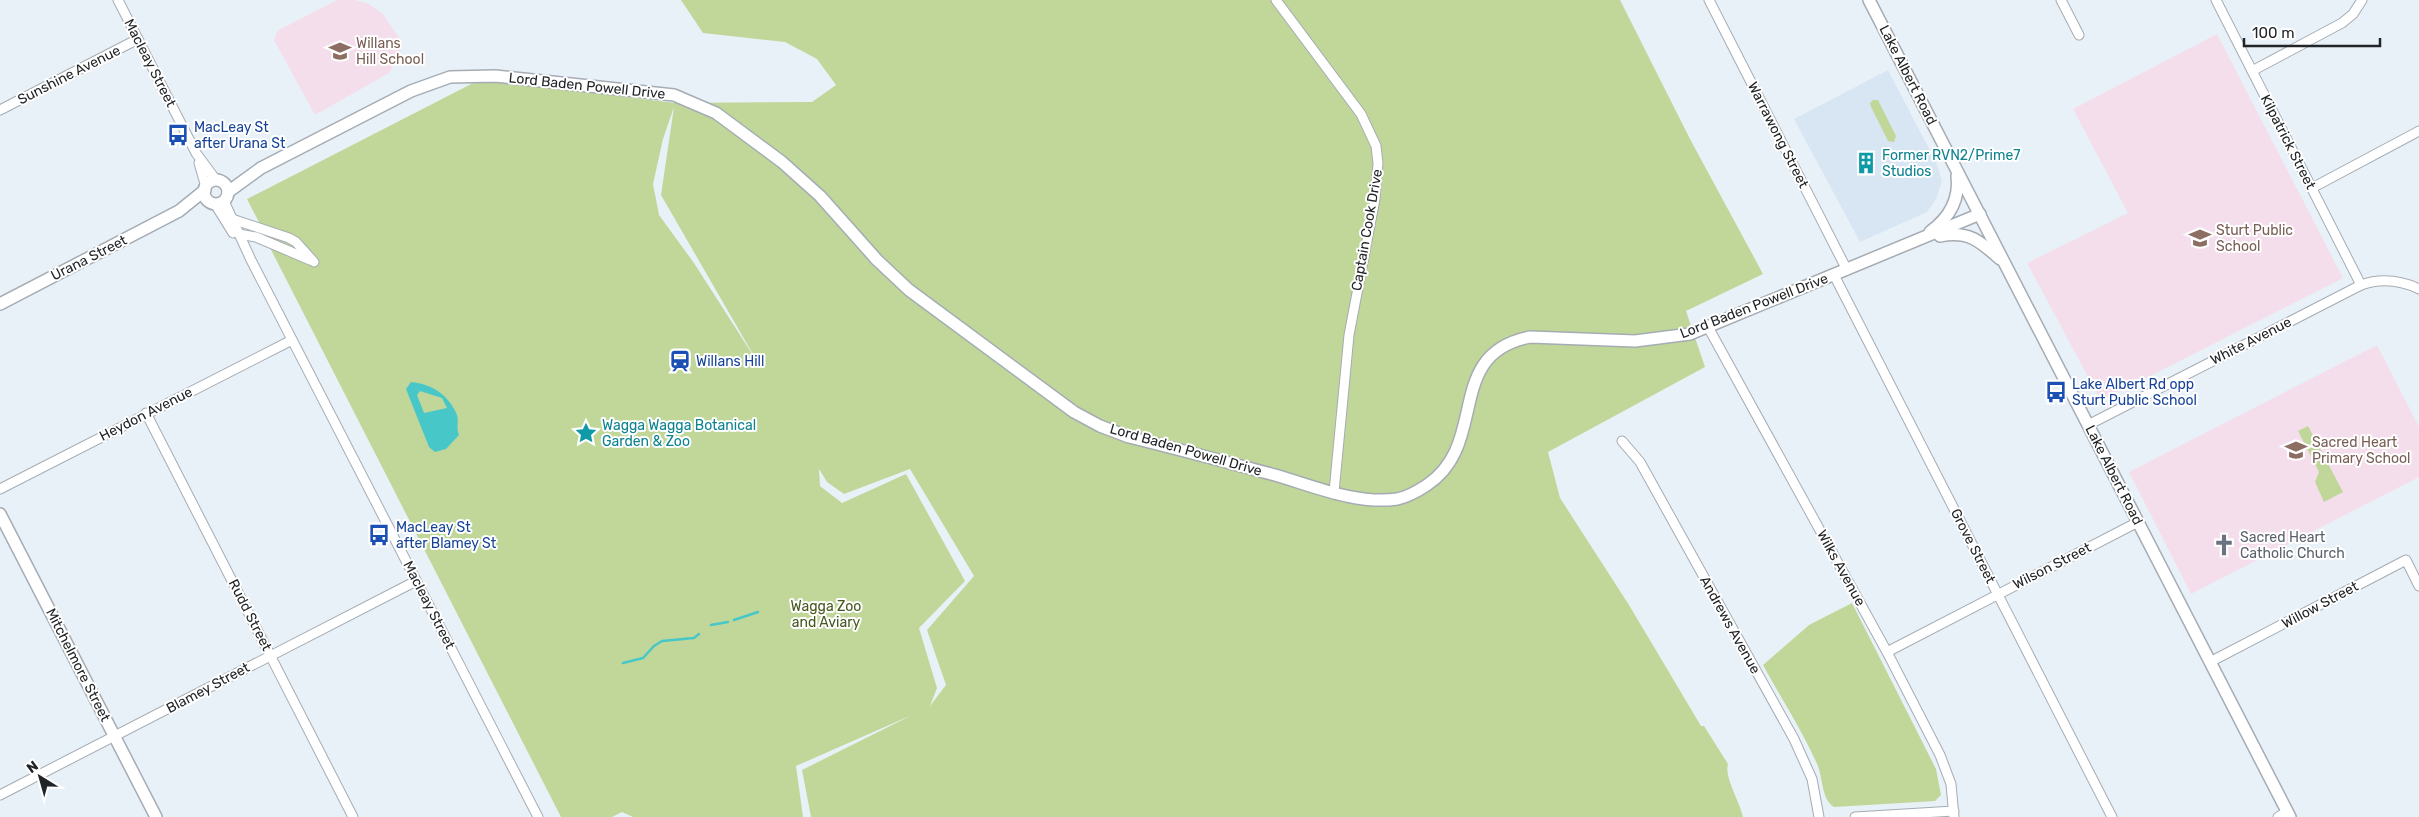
<svg xmlns="http://www.w3.org/2000/svg" width="2419" height="817" viewBox="0 0 2419 817" font-family="Rubik,sans-serif">
<style>
.built{fill:#d8e6f3}
.education{fill:#f4deec}
.green{fill:#c0d799;fill-rule:evenodd}
.water{fill:#48c7c9;fill-rule:evenodd}
.lines{fill:none;stroke-linecap:round;stroke-linejoin:round}
.stream{stroke:#48c7c9;stroke-width:2.5}
.street-casing{stroke:#a5acb3;stroke-width:11}
.secondary-casing{stroke:#a5acb3;stroke-width:14}
.street{stroke:#fff;stroke-width:9}
.secondary{stroke:#fff;stroke-width:11}
.labels{text-anchor:middle;dominant-baseline:central;stroke-width:4;stroke-linejoin:round;paint-order:stroke}
.education-label{font-size:14px;fill:#785e54;stroke:#fff;text-anchor:start}
.street-label{font-size:14px;fill:#222528;stroke:#fff}
.transit-label{font-size:14px;fill:#164399;stroke:#fff;text-anchor:start}
.culture-label{font-size:14px;fill:#0d838f;stroke:#fff;text-anchor:start}
.worship-label{font-size:14px;fill:#5b616d;stroke:#fff;text-anchor:start}
.park-label{font-size:14px;fill:#465820;stroke:#fff}
</style>
<rect width="100%" height="100%" fill="#e9f1f8"/>
<path class="built" d="M1888 70 1936 162 1942 181 1936 199 1927 212 1860 242 1794 119Z"/>
<g class="education">
<path d="M337 0H354L367 3 383 14 403 44 398 58 389 73 315 115 274 40 277 31Z"/>
<path d="M2217 34 2343 278 2101 401 2027 263 2128 213 2073 109Z"/>
<path d="M2377 345 2419 427V477L2191 594 2129 472Z"/>
</g>
<g class="green">
<path d="M681 0H1620L1690 139 1763 274 1686 311 1705 367 1548 452 1560 498 1629 605 1701 726H1704L1728 764C1724 777 1740 802 1743 817H811L802 770 912 715 796 766 803 817H633L622 812 612 817H561L264 236 280 240 283 236 262 228 247 199 481 79 675 103 812 102 836 85 817 59 785 42 703 33ZM674 107 661 195 758 363 694 263 659 215 653 184 663 139ZM819 469 827 482 844 494 910 469 974 576 927 630 946 685 930 706 937 688 919 628 965 581 906 474 842 503 820 486Z"/>
<path d="M1873 100H1878L1896 136 1894 142 1888 141 1871 107 1870 103Z"/>
<path d="M2308 426 2343 492 2324 502 2315 482 2319 472 2298 431Z"/>
<path d="M1852 603 1936 769 1941 795 1935 801 1834 807C1822 800 1823 780 1818 766 1803 732 1781 698 1763 665L1809 625Z"/>
</g>
<path class="water" d="M411 382C432 384 449 395 457 415 459 421 456 428 459 435L446 449 435 452 429 447 406 389ZM420 391 442 398 447 408 424 413 417 395Z"/>
<g class="lines">
<g class="stream">
<path d="M734 620 758 612"/>
<path d="M711 625 728 622"/>
<path d="M623 663 643 658 654 646 662 641 694 638 699 634"/>
</g>
<g class="street-casing">
<g id="street">
<path d="M118 0 196 153 216 180"/>
<path d="M1276 0 1361 114 1376 146 1378 163 1375 199 1349 335 1334 492"/>
<path d="M1709 0 1847 270"/>
<path d="M2061 0 2079 35"/>
<path d="M2216 0 2361 285"/>
<path d="M2252 71 2342 23 2353 14 2362 0"/>
<path d="M0 110 138 39"/>
<path d="M199 163 206 187"/>
<path d="M2312 188 2419 131"/>
<path d="M224 201 251 260 538 817"/>
<path d="M215 204 233 233"/>
<path d="M232 219 289 238 296 242 314 262"/>
<path d="M239 234 256 237 310 260"/>
<path d="M1834 275 2112 817"/>
<path d="M1708 327 1887 652 1940 755 1951 784 1954 817"/>
<path d="M146 413 353 817"/>
<path d="M2088 425 2361 285C2381 278 2400 280 2419 289"/>
<path d="M1622 441 1640 462 1794 739 1812 779 1819 817"/>
<path d="M0 489 292 340"/>
<path d="M1887 652 2138 522"/>
<path d="M2210 662 2406 560 2419 586"/>
<path d="M0 795 416 581"/>
<path d="M1855 817 1954 811"/>
<path d="M2278 817 2287 812"/>
</g>
</g>
<g class="secondary-casing">
<g id="secondary">
<path d="M1869 0 2290 817"/>
<circle cx="216" cy="192" r="12"/>
<path d="M228 192 261 168 411 91 450 77 495 76 674 95 716 113 782 162 820 196 877 260 909 290 1074 412 1100 426 1129 437C1178 449 1226 462 1275 475 1313 486 1357 505 1397 499 1408 497 1418 491 1427 485 1490 443 1443 354 1530 337L1635 341 1690 334 1980 214"/>
<path d="M1930 232C1949 218 1960 200 1957 176"/>
<path d="M1940 236C1968 230 1980 241 2000 259"/>
<path d="M0 304 179 211 205 190"/>
<path d="M0 514 156 817"/>
</g>
</g>
<use href="#street" class="street"/>
<use href="#secondary" class="secondary"/>
</g>
<defs>
<g id="school-bare" transform="scale(1.725)"><path d="M0-5L7-2L0 1L-7-2ZM-4 1L0 2.5L4 1V4Q0 6-4 4Z" fill="#8d6e63" stroke="#fff" stroke-width="2.5" paint-order="stroke"/></g>
<g id="bus-bare" transform="scale(1.725)"><path d="M-5-6H5V4H4V6H2V4H-2V6H-4V4H-5ZM-3.5-4V0h7V-4ZM-3.5 1.2v1.5H-2V1.2ZM2 1.2v1.5H3.5V1.2Z" fill="#1a4fb4" stroke="#fff" stroke-width="2.5" paint-order="stroke"/></g>
<g id="building-bare" transform="scale(1.725)"><path d="M-4-6H4V6H1V3H-1V6H-4ZM-2.5-4.3h1.7v1.8h-1.7ZM.8-4.3h1.7v1.8H.8ZM-2.5-1h1.7V.8h-1.7ZM.8-1h1.7V.8H.8Z" fill="#0f9aa8" stroke="#fff" stroke-width="2.5" paint-order="stroke"/></g>
<g id="station-bare" transform="scale(1.725)"><path d="M-3-6H3Q5-6 5-4V2Q5 4 3 4L4.5 6H3L1.5 4h-3L-3 6H-4.5L-3 4Q-5 4-5 2V-4Q-5-6-3-6ZM-3.5-4v3h7v-3ZM-3.5 1v1.5H-2V1ZM2 1v1.5H3.5V1Z" fill="#1a4fb4" stroke="#fff" stroke-width="2.5" paint-order="stroke"/></g>
<g id="sight-bare" transform="scale(1.725)"><path d="M0-6L1.8-2.2L6-1.7L2.9 1.2L3.7 5.4L0 3.3L-3.7 5.4L-2.9 1.2L-6-1.7L-1.8-2.2Z" fill="#0f9aa8" stroke="#fff" stroke-width="2.5" paint-order="stroke"/></g>
<g id="church-bare" transform="scale(1.725)"><path d="M-1.2-6h2.4v3.5h3.3v2.4h-3.3V6h-2.4V-.1h-3.3v-2.4h3.3Z" fill="#6b7280" stroke="#fff" stroke-width="2.5" paint-order="stroke"/></g>
</defs>
<g fill-rule="evenodd">
<use href="#school-bare" x="340" y="51"/>
<use href="#bus-bare" x="178" y="135"/>
<use href="#building-bare" x="1866" y="163"/>
<use href="#school-bare" x="2200" y="238"/>
<use href="#station-bare" x="680" y="361"/>
<use href="#bus-bare" x="2056" y="392"/>
<use href="#sight-bare" x="586" y="433"/>
<use href="#school-bare" x="2296" y="450"/>
<use href="#bus-bare" x="379" y="535"/>
<use href="#church-bare" x="2224" y="545"/>
</g>
<g class="labels">
<g class="education-label">
<text x="356" y="43">Willans<tspan x="356" dy="16">Hill School</tspan></text>
<text x="2216" y="230">Sturt Public<tspan x="2216" dy="16">School</tspan></text>
<text x="2312" y="442">Sacred Heart<tspan x="2312" dy="16">Primary School</tspan></text>
</g>
<g class="street-label">
<text transform="translate(150 63) rotate(63)">Macleay Street</text>
<text transform="translate(69 75) rotate(-27)">Sunshine Avenue</text>
<text transform="translate(1908 75) rotate(63)">Lake Albert Road</text>
<text transform="translate(587 86) rotate(6)">Lord Baden Powell Drive</text>
<text transform="translate(1778 135) rotate(63)">Warrawong Street</text>
<text transform="translate(2288 142) rotate(63)">Kilpatrick Street</text>
<text transform="translate(1367 230) rotate(-80)">Captain Cook Drive</text>
<text transform="translate(89 258) rotate(-27)">Urana Street</text>
<text transform="translate(1754 306) rotate(-21)">Lord Baden Powell Drive</text>
<text transform="translate(2251 341) rotate(-27)">White Avenue</text>
<text transform="translate(146 414) rotate(-27)">Heydon Avenue</text>
<text transform="translate(1186 450) rotate(16)">Lord Baden Powell Drive</text>
<text transform="translate(2114 475) rotate(63)">Lake Albert Road</text>
<text transform="translate(1973 546) rotate(63)">Grove Street</text>
<text transform="translate(2052 566) rotate(-27)">Wilson Street</text>
<text transform="translate(1841 568) rotate(61)">Wilks Avenue</text>
<text transform="translate(429 605) rotate(63)">Macleay Street</text>
<text transform="translate(2320 605) rotate(-28)">Willow Street</text>
<text transform="translate(250 615) rotate(63)">Rudd Street</text>
<text transform="translate(1730 625) rotate(61)">Andrews Avenue</text>
<text transform="translate(78 665) rotate(63)">Mitchelmore Street</text>
<text transform="translate(208 688) rotate(-28)">Blamey Street</text>
</g>
<g class="transit-label">
<text x="194" y="127">MacLeay St<tspan x="194" dy="16">after Urana St</tspan></text>
<text x="696" y="361">Willans Hill</text>
<text x="2072" y="384">Lake Albert Rd opp<tspan x="2072" dy="16">Sturt Public School</tspan></text>
<text x="396" y="527">MacLeay St<tspan x="396" dy="16">after Blamey St</tspan></text>
</g>
<g class="culture-label">
<text x="1882" y="155">Former RVN2/Prime7<tspan x="1882" dy="16">Studios</tspan></text>
<text x="602" y="425">Wagga Wagga Botanical<tspan x="602" dy="16">Garden &amp; Zoo</tspan></text>
</g>
<g class="worship-label">
<text x="2240" y="537">Sacred Heart<tspan x="2240" dy="16">Catholic Church</tspan></text>
</g>
<g class="park-label">
<text x="826" y="606">Wagga Zoo<tspan x="826" dy="16">and Aviary</tspan></text>
</g>
</g>
<g transform="translate(40 777) rotate(323)" stroke="#ffffff" stroke-width="4" paint-order="stroke">
<path d="M0-4L9 19L0 12L-9 19Z" fill="#222528"/>
<text y="-8" font-size="14" font-weight="bold" text-anchor="middle" fill="#222528">N</text>
</g>
<path d="M2244 38v8h136v-8" fill="none" stroke="#222528" stroke-width="2.5"/>
<text x="2252" y="38" font-size="15" fill="#222528" stroke="#ffffff" stroke-width="4" paint-order="stroke">100 m</text>
</svg>
